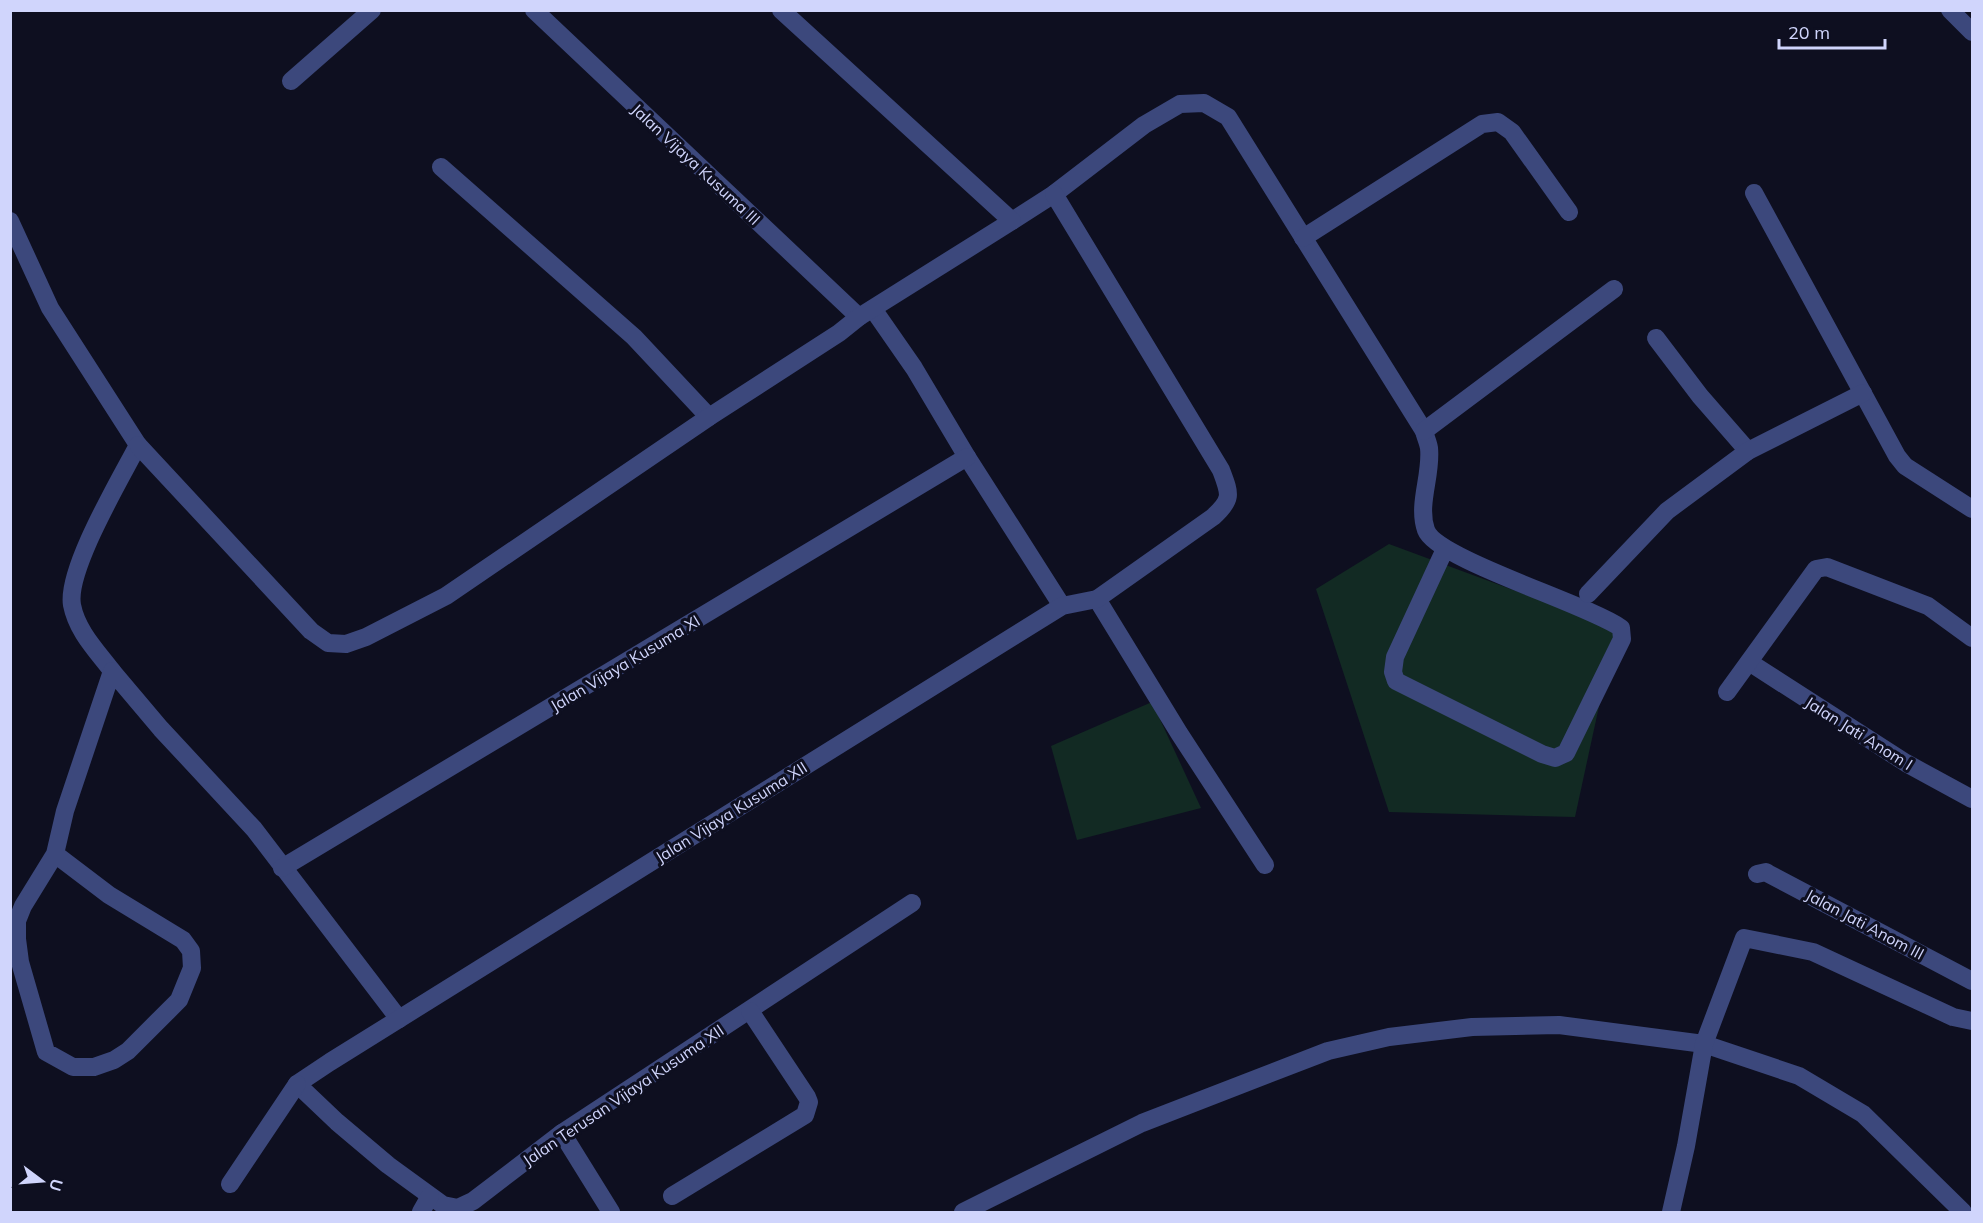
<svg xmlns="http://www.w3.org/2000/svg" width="1983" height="1223" viewBox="0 0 1983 1223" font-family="Mulish,sans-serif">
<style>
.green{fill:#122a23}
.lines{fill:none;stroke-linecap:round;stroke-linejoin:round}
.minor{stroke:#3c487c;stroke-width:18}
.labels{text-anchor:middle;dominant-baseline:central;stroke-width:6;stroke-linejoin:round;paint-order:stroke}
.street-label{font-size:16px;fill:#d0d5fc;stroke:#0e0f20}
</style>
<rect width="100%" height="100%" fill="#0e0f20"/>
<g class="green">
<path d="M1389 544 1616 628 1575 817 1389 812 1316 589Z"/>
<path d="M1152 702 1201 808 1077 840 1051 746Z"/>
</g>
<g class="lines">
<g class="minor">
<path d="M534 10 859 317"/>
<path d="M1950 10 1972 32"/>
<path d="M291 81 372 10"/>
<path d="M441 167 634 337 709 417"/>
<path d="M1754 193 1897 456 1905 466 1972 509"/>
<path d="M10 221 50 308 138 445C121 478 66 570 72 605 77 631 96 650 112 671"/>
<path d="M1012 221 1054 194 1144 125 1180 104 1204 103 1228 117 1424 431C1425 436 1428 442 1429 448 1432 475 1417 504 1426 530 1436 559 1587 604 1621 628L1622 639 1566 753 1555 758 1542 754 1396 681 1393 672 1395 657 1445 549"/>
<path d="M1303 238 1482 124 1498 122 1512 132 1569 212"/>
<path d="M873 309 914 368 967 457 1062 606"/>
<path d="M1656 338 1700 396 1748 451"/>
<path d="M1424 431 1614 289"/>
<path d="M138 445 311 631 328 643 346 644 366 637 446 596 709 417 839 333 859 317 1012 221 781 10"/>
<path d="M1588 594 1667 511 1748 451 1863 393"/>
<path d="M1097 599 1179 733 1265 865"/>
<path d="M1749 662 1906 763 1972 799"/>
<path d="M1727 692 1816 569 1827 567 1928 606 1972 638"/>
<path d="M55 854 109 895 183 940 191 951 192 968 179 1000 128 1051 114 1060 94 1067H73L46 1052 20 962 17 939V921L23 906 55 854 65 811 112 671 161 729 254 829 399 1019"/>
<path d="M282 868 967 457"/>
<path d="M1757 874 1766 872 1769 874 1972 981"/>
<path d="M912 903 562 1133 473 1201 458 1208 443 1205 388 1165 337 1122 297 1084 330 1062 1062 606 1097 599 1213 517C1233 499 1230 494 1221 470L1054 194"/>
<path d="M562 1133 611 1212"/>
<path d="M230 1184 297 1084"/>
<path d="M672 1196 805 1115 809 1102 807 1097 750 1011"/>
<path d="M421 1212 430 1196"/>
<path d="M963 1212 1142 1123 1328 1051 1389 1037 1472 1027 1559 1025 1704 1044 1799 1076 1863 1114 1963 1212"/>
<path d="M1671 1212 1686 1146 1704 1044 1744 938 1813 952 1953 1017 1972 1021"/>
</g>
</g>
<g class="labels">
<g class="street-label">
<text transform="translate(696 164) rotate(43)">Jalan Vijaya Kusuma III</text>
<text transform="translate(625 663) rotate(-31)">Jalan Vijaya Kusuma XI</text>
<text transform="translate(1859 733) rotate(32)">Jalan Jati Anom I</text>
<text transform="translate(731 812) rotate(-32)">Jalan Vijaya Kusuma XII</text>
<text transform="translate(1865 924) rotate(28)">Jalan Jati Anom III</text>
<text transform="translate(623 1095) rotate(-34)">Jalan Terusan Vijaya Kusuma XII</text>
</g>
</g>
<rect width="1983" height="1223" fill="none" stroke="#d0d5fc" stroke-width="24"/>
<g transform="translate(42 1181) rotate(106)" stroke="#0e0f20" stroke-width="4.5" paint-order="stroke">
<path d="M0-4.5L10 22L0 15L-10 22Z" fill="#d0d5fc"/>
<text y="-9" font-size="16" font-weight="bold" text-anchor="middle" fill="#d0d5fc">U</text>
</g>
<path d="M1779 39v9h106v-9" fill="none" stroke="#d0d5fc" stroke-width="3"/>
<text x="1788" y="39" font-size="18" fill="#d0d5fc" stroke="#0e0f20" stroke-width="4.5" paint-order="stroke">20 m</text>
</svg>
